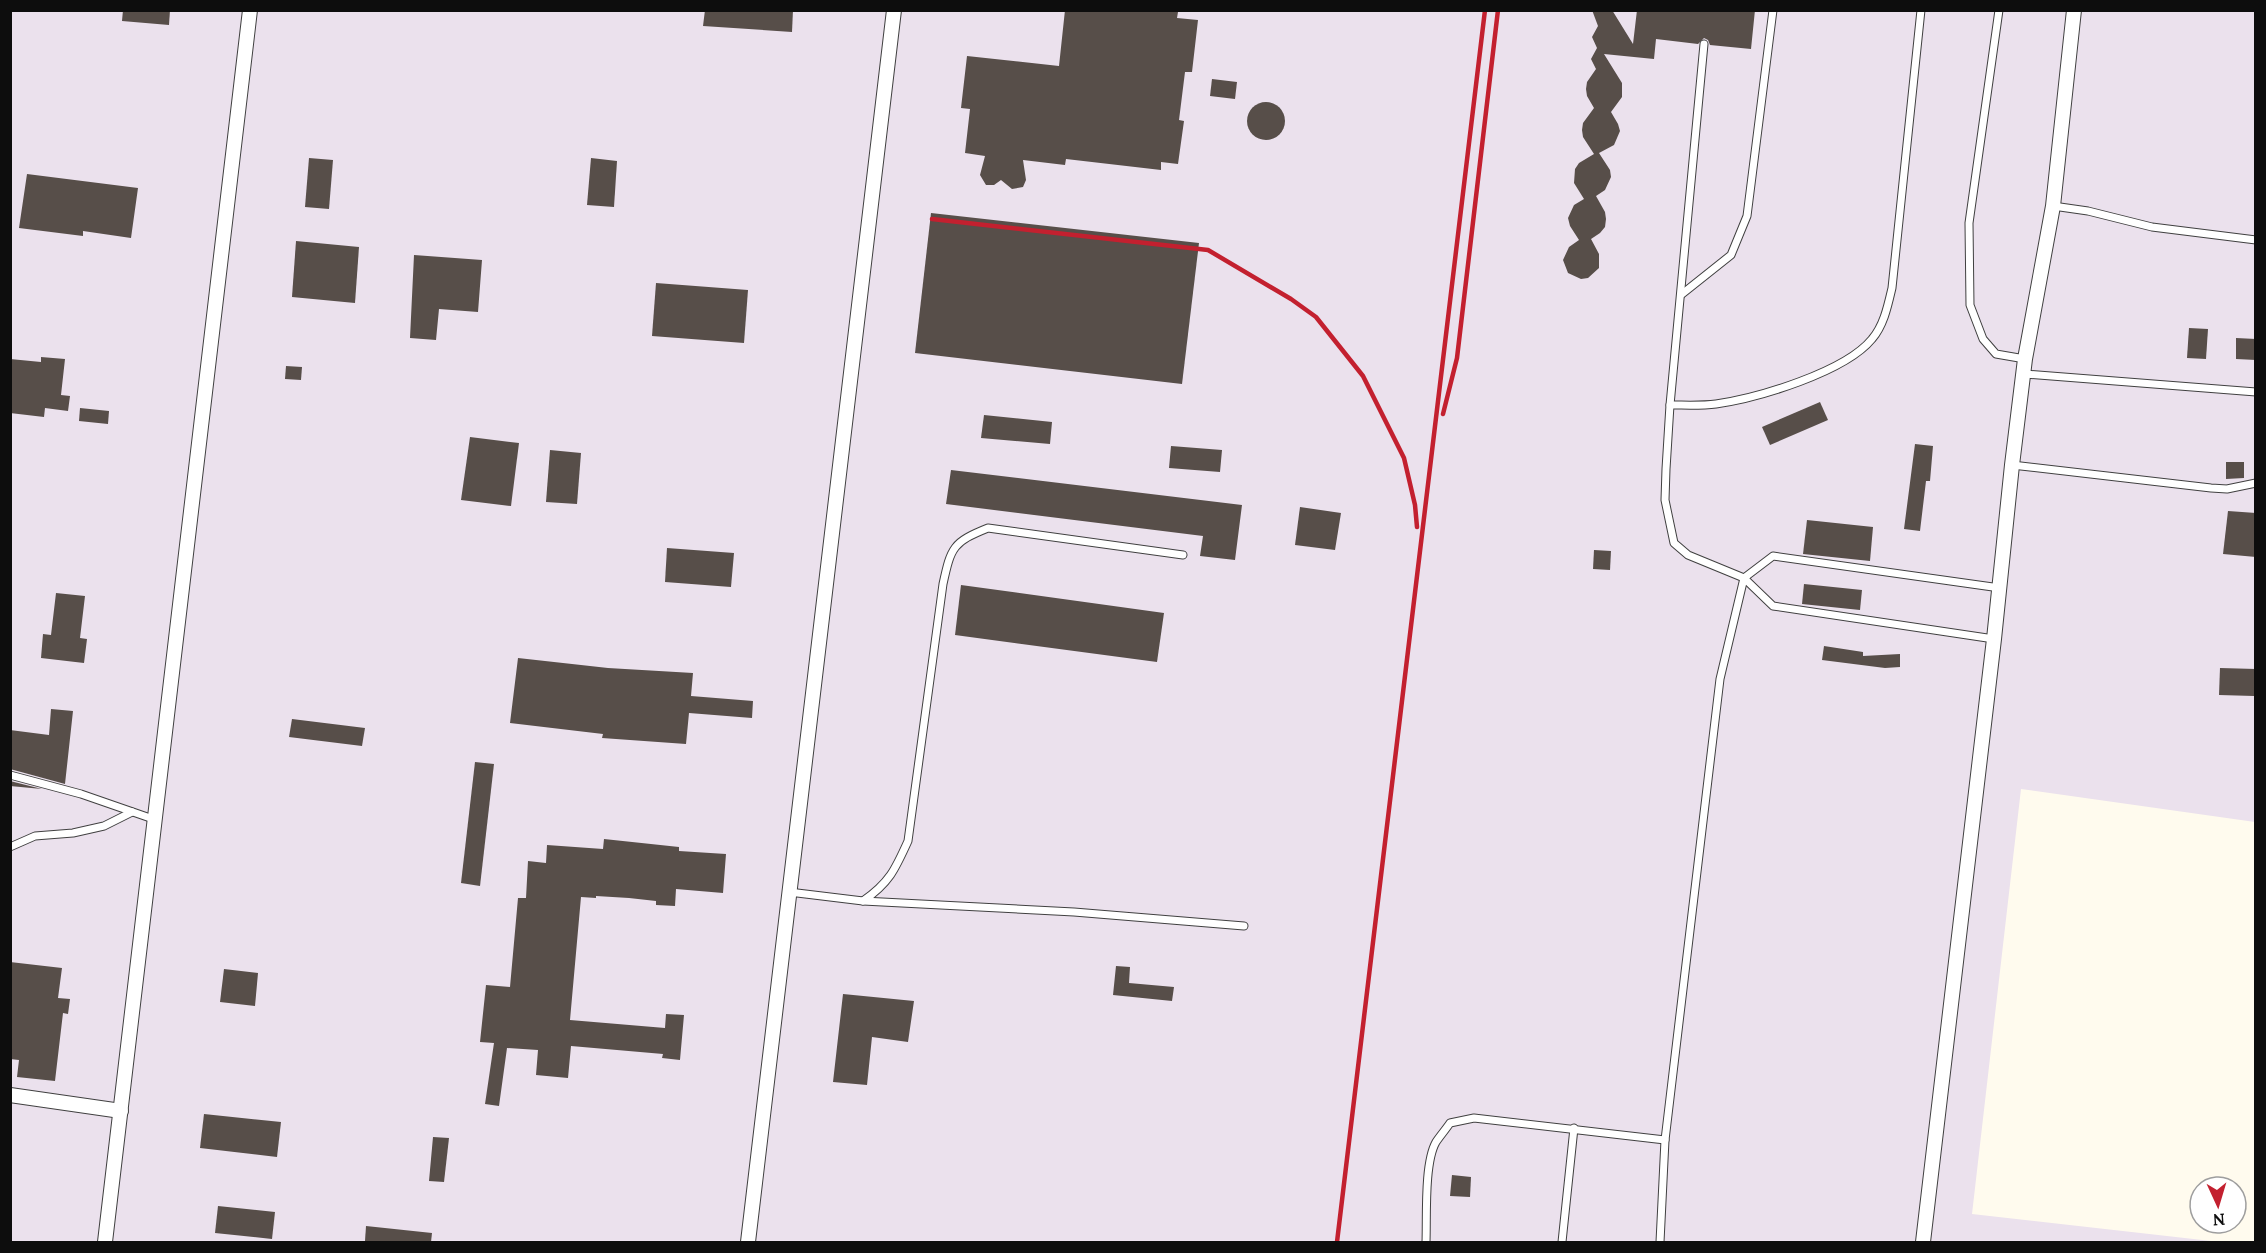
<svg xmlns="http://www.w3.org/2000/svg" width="2266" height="1253" viewBox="0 0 2266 1253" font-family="Lora,serif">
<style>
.industrial{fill:#ebe1ed}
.building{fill:#574e49}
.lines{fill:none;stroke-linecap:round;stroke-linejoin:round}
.service-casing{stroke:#404040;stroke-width:9}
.minor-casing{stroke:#404040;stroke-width:16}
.service{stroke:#fff;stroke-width:7}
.minor{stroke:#fff;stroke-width:14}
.rail{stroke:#c3202f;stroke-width:4.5}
</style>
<rect width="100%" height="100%" fill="#fffbee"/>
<path class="industrial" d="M10 11H2255V822L2021 789 1972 1214 2220 1242H11Z"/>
<g class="building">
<path d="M123 10H170L169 25 122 21Z"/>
<path d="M705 10H793L792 32 703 26Z"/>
<path d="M1065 10H1167L1178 12 1177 18 1198 20 1192 72H1185L1179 120 1184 121 1178 164 1161 162V170L1066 159 1065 165 1023 160 1026 180 1023 187 1012 189 1001 180 994 185H986L980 175 985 156 965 153 970 109 961 108 967 56 1059 66Z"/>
<path d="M1592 10H1612L1633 44 1637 10H1755L1751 49 1710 45 1708 40 1704 38 1698 44 1656 39 1654 59 1604 54 1622 83V97L1611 112 1618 124 1620 131 1614 145 1599 153 1610 170 1611 177 1605 190 1596 196 1605 212 1606 219 1605 227 1600 233 1591 239 1599 254V268L1588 278 1581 279 1568 273 1563 260 1569 247 1579 240 1570 226 1568 218 1574 205 1584 199 1574 183 1575 169 1579 163 1594 154 1583 137 1582 130 1583 123 1594 108 1587 96 1586 89 1587 82 1596 69 1591 59 1597 48 1592 37 1598 26Z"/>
<path d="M1212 79 1237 82 1235 99 1210 96Z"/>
<circle cx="1266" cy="121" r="19"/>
<path d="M309 158 333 160 329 209 305 207Z"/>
<path d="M591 158 617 161 614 207 587 205Z"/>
<path d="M27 174 138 188 131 238 83 231V236L19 228Z"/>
<path d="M931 213 1199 243 1182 384 915 353Z"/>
<path d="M296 241 359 247 355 303 292 297Z"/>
<path d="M414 255 482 260 478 312 439 309 436 340 410 338Z"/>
<path d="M656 283 748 290 744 343 652 336Z"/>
<path d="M2189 328 2208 329 2206 359 2187 358Z"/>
<path d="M2236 338 2256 339V360L2236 359Z"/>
<path d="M41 357 65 359 61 395 70 396 68 411 45 408 44 417 10 413V359L41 362Z"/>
<path d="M286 366 302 367 301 380 285 379Z"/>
<path d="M1820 402 1828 420 1770 445 1762 427Z"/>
<path d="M80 408 109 411 108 424 79 421Z"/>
<path d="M984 415 1052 422 1050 444 981 438Z"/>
<path d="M470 437 519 443 511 506 461 500Z"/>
<path d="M1915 444 1933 446 1930 481H1926L1920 531 1904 529Z"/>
<path d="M1171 446 1222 450 1220 472 1169 468Z"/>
<path d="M550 450 581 453 577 504 546 502Z"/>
<path d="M2226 462H2244V478L2226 479Z"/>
<path d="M951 470 1242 505 1235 560 1200 556 1203 536 946 504Z"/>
<path d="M1300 507 1341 513 1335 550 1295 545Z"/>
<path d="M2228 511 2256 513V557L2223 554Z"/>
<path d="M1807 520 1873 527 1870 561 1803 554Z"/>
<path d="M667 548 734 553 731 587 665 582Z"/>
<path d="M1594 550 1611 551 1610 570 1593 569Z"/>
<path d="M1804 584 1862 590 1860 610 1802 604Z"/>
<path d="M961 585 1164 613 1157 662 955 635Z"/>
<path d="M56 593 85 596 80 638 87 639 84 663 41 658 43 634 51 635Z"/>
<path d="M1824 646 1863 652V656L1900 654V667L1885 668 1822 660Z"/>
<path d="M518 658 608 668 693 673 691 696 753 701 752 718 689 713 686 744 602 738 603 734 510 723Z"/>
<path d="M2220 668 2256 669 2254 696 2219 695Z"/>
<path d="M51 709 73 711 65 784 10 769V730L49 735Z"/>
<path d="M292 719 365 728 362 746 289 737Z"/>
<path d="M475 762 494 764 480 886 461 883Z"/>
<path d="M10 781 42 789 10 786Z"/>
<path d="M604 839 679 847V851L726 854 723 893 676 889 675 906 656 905V901L629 898 596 896V898L581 897 570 1020 665 1028 666 1014 684 1015 680 1060 662 1058 663 1054 571 1046 568 1078 536 1075 538 1050 507 1048 499 1106 485 1104 494 1043 480 1042 486 985 510 987 518 898H526L528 861 546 863 547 845 603 849Z"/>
<path d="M10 962 62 968 58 998 70 999 68 1014 63 1013 55 1081 17 1077 19 1060 10 1059Z"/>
<path d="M1116 966 1130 967 1129 983 1174 987 1172 1001 1113 995Z"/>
<path d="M224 969 258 973 255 1006 220 1002Z"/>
<path d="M843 994 914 1001 908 1042 872 1037 867 1085 833 1082Z"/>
<path d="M204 1114 281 1122 277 1157 200 1148Z"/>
<path d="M433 1137 449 1138 444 1182 429 1181Z"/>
<path d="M1452 1175 1471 1177 1470 1197 1450 1196Z"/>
<path d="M218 1206 275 1212 272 1239 215 1233Z"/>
<path d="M366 1226 432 1233 431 1242 365 1241Z"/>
</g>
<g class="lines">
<g class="service-casing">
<g id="service">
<path d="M1999 10 1969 223 1970 305 1983 339 1996 354 2025 359"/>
<path d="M1704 44 1670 405 1666 469 1665 500 1674 543 1688 555 1744 578 1773 606 1994 639"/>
<path d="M2053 206 2088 211 2152 227 2256 240"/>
<path d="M1682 294 1731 255 1747 216 1773 10"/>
<path d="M2025 374 2256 392"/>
<path d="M1670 405C1685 405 1701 406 1716 404 1758 398 1845 372 1872 339 1884 325 1888 305 1892 288L1921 10"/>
<path d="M2012 465 2211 488 2227 489 2256 483"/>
<path d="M10 775 81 794 156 820"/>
<path d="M10 847 35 836 73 833 104 826 132 812"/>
<path d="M789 892 863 901 1074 912 1244 926"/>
<path d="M863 901C889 883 895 870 908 841L943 584C951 547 953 542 988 528L1183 555"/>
<path d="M1426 1242C1427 1217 1424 1163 1436 1142 1440 1136 1446 1129 1450 1123L1474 1118 1665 1140"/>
<path d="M1562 1242 1574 1128"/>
<path d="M1660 1242 1665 1140 1720 679 1744 578 1773 556 2000 588"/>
</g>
</g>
<g class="minor-casing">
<g id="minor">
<path d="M10 1095 121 1111"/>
<path d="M105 1242 250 10"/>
<path d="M748 1242 894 10"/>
<path d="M1923 1242 1994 639 2012 465 2025 359 2053 206 2074 10"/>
</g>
</g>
<use href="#service" class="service"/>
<use href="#minor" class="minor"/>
<g class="rail">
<path d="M932 219 1208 250 1291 299 1316 317 1363 376 1404 458 1415 505 1417 527"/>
<path d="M1443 414 1457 358 1498 10"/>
<path d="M1337 1242 1485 10"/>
</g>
</g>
<rect width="2266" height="1253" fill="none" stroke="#0d0d0d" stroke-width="24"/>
<g transform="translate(2218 1205) rotate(176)"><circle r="28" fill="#ffffff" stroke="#9e9e9e" stroke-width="1.5"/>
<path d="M0-4.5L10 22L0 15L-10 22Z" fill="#c3202f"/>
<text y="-9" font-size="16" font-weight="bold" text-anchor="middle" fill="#0d0d0d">N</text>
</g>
</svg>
